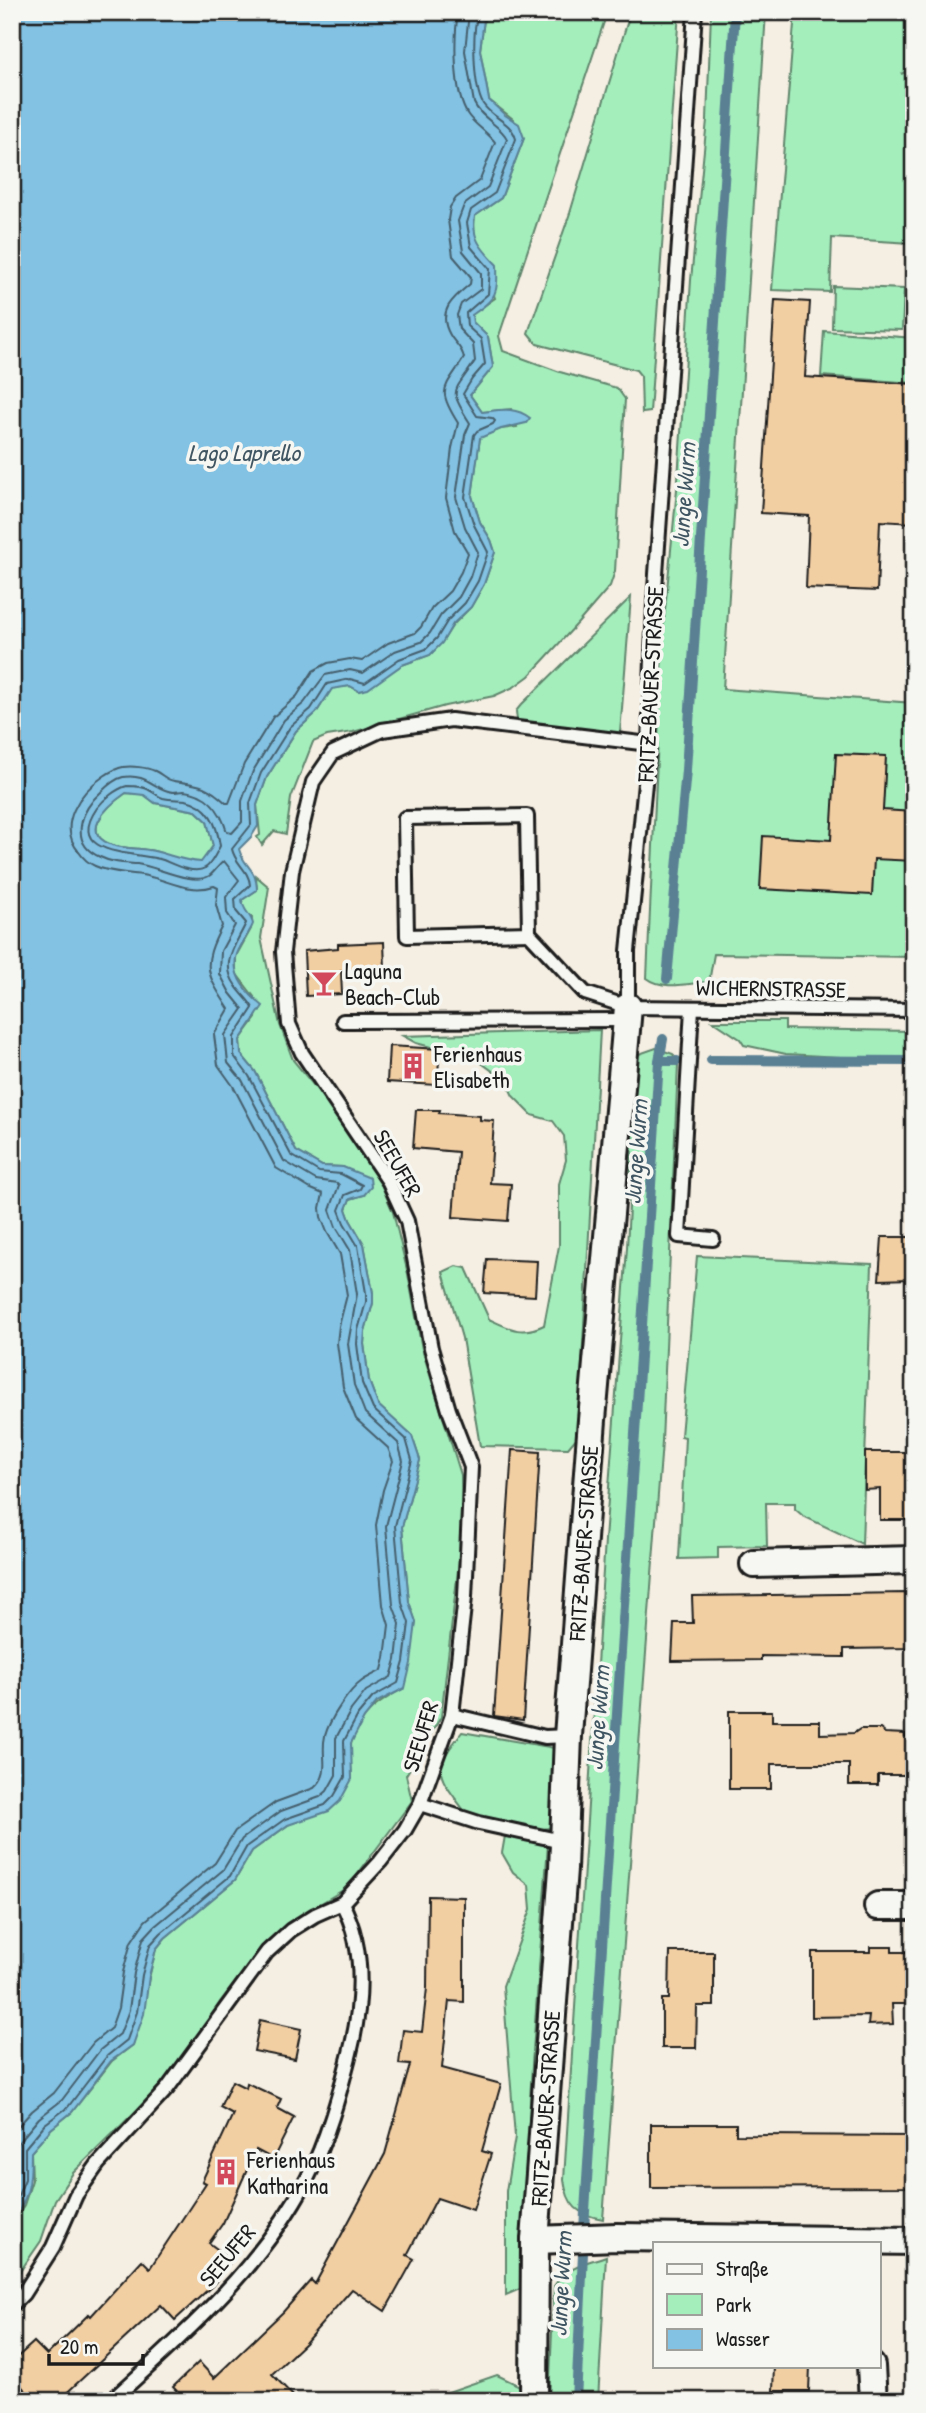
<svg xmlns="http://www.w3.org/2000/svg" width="926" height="2413" viewBox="0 0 926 2413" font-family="'Patrick Hand',sans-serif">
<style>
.green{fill:#a4eebc;stroke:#60856c;stroke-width:2}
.water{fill:#83c2e3;stroke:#5a8093;stroke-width:2;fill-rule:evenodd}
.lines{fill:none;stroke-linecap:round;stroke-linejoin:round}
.shore{stroke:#455e6c;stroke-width:2}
.stream{stroke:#5a8093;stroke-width:10}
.building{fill:#f2cea3;stroke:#1c1c1c;stroke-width:2}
.service-casing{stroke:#1c1c1c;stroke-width:18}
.minor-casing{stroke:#1c1c1c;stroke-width:32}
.service{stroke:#f6f6f2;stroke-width:12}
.minor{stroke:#f6f6f2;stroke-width:26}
.labels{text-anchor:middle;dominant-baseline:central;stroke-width:7;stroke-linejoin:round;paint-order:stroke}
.street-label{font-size:23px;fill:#1c1c1c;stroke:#f6f6f2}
.poi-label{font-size:23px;fill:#1c1c1c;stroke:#f6f6f2;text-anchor:start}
.water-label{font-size:24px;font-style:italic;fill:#405662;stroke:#f6f6f2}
</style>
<rect width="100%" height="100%" fill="#f5eee2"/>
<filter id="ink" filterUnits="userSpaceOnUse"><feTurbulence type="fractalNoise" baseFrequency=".0143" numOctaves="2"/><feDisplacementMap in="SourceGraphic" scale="14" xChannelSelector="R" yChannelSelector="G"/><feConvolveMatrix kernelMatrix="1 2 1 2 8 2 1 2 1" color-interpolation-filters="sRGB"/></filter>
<g filter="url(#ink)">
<g class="green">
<path d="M485 12H601L604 22 499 336 503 351 560 372 617 388 625 399 615 571 610 586 578 623 529 676 514 687 494 696 445 706 353 732 327 736 313 742 291 798 286 834 274 831 262 845 257 837 260 835 257 805 267 777 296 731 316 713 332 688 350 686 359 691 402 665 430 655 442 642 453 625 471 607 484 584 495 552 491 540 480 522 472 496 480 437 501 429 517 427 511 409 482 412 470 395 493 367 488 337 472 322V314L495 298C487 273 470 242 475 216L501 198 524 138 513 119 489 100 480 50Z"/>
<path d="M627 12H679L650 412 642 413 641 376 636 370 537 344 528 333 570 213 628 20Z"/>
<path d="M711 12H766L723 689 914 703V957L714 954 709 982C689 983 664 991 647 978L649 932 663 630 678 479 691 280 707 120Z"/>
<path d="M795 12H914V67L901 74 914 69V334H907L911 243 832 238 830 292 772 290Z"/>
<path d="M833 286 904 289 902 330 832 328Z"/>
<path d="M824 331 914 338V383L821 376Z"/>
<path d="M631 597 620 733C591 732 540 737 517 720L516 711 521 705Z"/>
<path d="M126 793 144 794 155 803 196 811 207 821 213 846 201 863C194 862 186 862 179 860 171 857 163 853 154 851 141 848 128 849 116 846 76 835 107 806 126 793Z"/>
<path d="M256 876 269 887 261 938 280 1025 293 1060 353 1134 378 1177 393 1212 408 1274 422 1349 461 1475 462 1535 441 1717 406 1775 412 1801 348 1887 293 1920 265 1943 220 2002 186 2054 151 2096 73 2173 55 2200 41 2241 12 2283V2224L24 2205 32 2180 31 2152 51 2129 72 2112 112 2061 133 2045 156 1949 165 1938 235 1880 252 1851 352 1779C352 1768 348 1751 352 1741 361 1713 380 1701 404 1688L416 1622 409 1602 402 1527 420 1460 412 1436 378 1405 369 1381 364 1344 365 1331 373 1303V1293L364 1244 350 1220 346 1209 350 1199 364 1195 351 1171 343 1167 322 1166 296 1151 255 1071 241 1054 240 1040 256 1018 258 1002 236 973V956L251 929 252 918 243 909 242 900 257 890Z"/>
<path d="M713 1021H785V1029L914 1031V1061L786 1054 744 1045 740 1039Z"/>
<path d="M600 1030 578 1436 568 1448 480 1446 462 1338 443 1272 456 1266 466 1268 489 1319C510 1329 522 1336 544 1325L559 1246V1184L566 1160 564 1136 553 1121 532 1115 513 1096 506 1081 476 1059 416 1043 403 1036Z"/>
<path d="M656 1048 673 1054 678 1064 662 1442 603 2219C578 2215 567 2206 564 2179L605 1540 627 1248 636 1062 639 1054Z"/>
<path d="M697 1256 872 1264 862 1544 803 1516 795 1509V1503H766L767 1546 718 1547V1558L679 1559 685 1437 681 1436Z"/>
<path d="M462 1732 555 1748 550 1828 534 1830 466 1813C437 1773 430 1773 462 1732Z"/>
<path d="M505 1836 548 1844 532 2065 520 2289 506 2295V2191L515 2137 503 1986 531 1909 529 1885 513 1872 502 1853Z"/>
<path d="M606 2256 598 2401H549L554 2286C568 2265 583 2264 606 2256Z"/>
<path d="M497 2375 520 2386 519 2401H422Z"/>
</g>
<path class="water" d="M12 12H485L480 50 489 100 505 115 519 124 524 138 501 198 475 216C471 239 482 249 497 265 498 294 497 298 472 315L473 322 488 337 493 367 470 395 482 412C500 410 515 406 530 418L526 423 501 429 480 438 472 496 480 522 491 540 495 552 484 584 471 607 453 624 442 643 430 655 402 665 368 689 359 691 350 686 332 689 316 713 296 731 267 777 257 805 258 826 251 837 239 849C244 868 256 866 257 890L242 900C243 911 251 914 253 924 249 934 241 943 237 954 230 975 248 994 263 1006L240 1040 241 1054 255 1071 296 1151 322 1166 343 1167 370 1178 371 1187 364 1195 350 1199 346 1209 350 1220 364 1244 373 1293V1303L365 1331 364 1344 369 1381 378 1405 412 1436 420 1460 402 1527 409 1602 416 1622 411 1663 405 1688 377 1702 364 1718 351 1743 352 1779 340 1801 329 1811 288 1825 252 1851 235 1880 165 1938 156 1949 149 1976 144 2014 133 2045 111 2061 72 2112 51 2129 31 2152C31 2186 29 2195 12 2224ZM126 793 144 795 155 803 196 811 207 821 213 846 201 862C183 861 171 855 154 851 141 848 128 849 116 846 76 835 107 806 126 793Z"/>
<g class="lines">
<g class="shore">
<path d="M127 786C134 786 143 786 149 790 155 793 157 796 163 798 171 800 178 799 186 800 209 805 217 824 220 846 217 852 211 865 205 868 194 875 173 864 163 860 139 852 63 857 97 808 104 799 116 789 127 786Z"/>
<path d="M12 2133 32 2111 54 2093 93 2043 111 2028 118 2008 123 1972 131 1942 145 1921 215 1863 235 1831 276 1802 314 1788C332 1773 320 1756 325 1736 329 1720 349 1690 362 1681 368 1677 375 1674 382 1670L385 1658 389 1625 383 1605 376 1525 383 1490 393 1461 388 1448 356 1419 343 1387 337 1343 339 1326 347 1295 340 1254 327 1232 321 1217 320 1208 323 1194 309 1188 276 1168 233 1086 218 1065 214 1035 229 1009C206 974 201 966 222 926L216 905 218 888 214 886C190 894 170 881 147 876 129 872 112 874 95 866 88 863 83 858 79 852 56 825 80 792 104 776 110 772 116 768 123 767 132 766 146 767 155 771 162 774 166 780 174 781 200 785 205 784 226 803H229L244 764 273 717 297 696 313 671 328 663 350 659 362 661 388 643 415 633 421 627 432 608 450 591 461 572 468 553 455 531 446 498 452 448 458 423C436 388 444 390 464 358 462 347 455 344 450 335 436 311 454 297 470 284L471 277 453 256 448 220 450 207 456 198 480 180 495 142C487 132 475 125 468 115 453 93 454 37 458 12"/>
<path d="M12 2188 16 2178 15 2153 18 2143 39 2118 62 2100 100 2050 120 2034 129 2010 134 1973 143 1939 155 1926 223 1870 242 1839 281 1811 320 1797 327 1791 336 1775V1738L351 1710 366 1691 391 1677 396 1660 400 1624 393 1605 386 1526 403 1461 398 1443 365 1413 354 1385 348 1344 357 1294 350 1250 336 1227 330 1210 339 1185 337 1183 316 1180 284 1161 242 1080 228 1063 225 1035 243 1009 230 993 220 974 221 951 235 925 227 913 226 897 239 880 224 861C218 865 215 872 209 876 192 886 156 866 137 864 124 863 112 863 100 857 68 843 81 809 101 792 107 786 115 779 123 777 147 773 155 790 173 792 177 792 180 791 184 791 208 793 221 811 227 832L232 833 242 822V801L253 771 284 720 304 703 325 675 350 670 363 673 395 651 421 642 430 633 441 615 459 597 470 577 478 552 465 527 456 497 465 435 470 423C447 387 454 394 475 361L473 344 459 329 457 315 461 304 481 289V273L463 251 458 221 464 205 488 187 507 139C502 126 481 119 474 103L465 51 469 12"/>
<path d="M12 2210 25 2179V2148L45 2124 68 2107 107 2056 127 2040 137 2012 142 1975 150 1945 161 1933 230 1876 247 1846 285 1819 325 1805 334 1796 345 1777 344 1741 358 1715 373 1697 398 1683 404 1662 409 1623 402 1603 395 1526 412 1460 406 1439 373 1409 362 1383 357 1344 358 1330 366 1302V1293L358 1246 344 1223 339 1210 345 1195 360 1189 362 1185 341 1174 319 1172 291 1155 249 1076 234 1056V1037L253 1008C249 1000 241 994 236 986 219 963 236 945 246 923L236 911 235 899 250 885C249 870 235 864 232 849L251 825 250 803 261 773 290 727 311 709 327 684 350 679 365 683 399 659 426 649 437 638 448 620 465 603 478 581 488 552 474 525 465 497 474 435 477 431 493 424 495 421 492 418 477 416 463 394 472 379 485 364 481 339 467 326 466 313 488 294 490 269 471 247 467 223 471 210 495 193 516 139C511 121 493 119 483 104 473 86 472 32 478 12"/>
</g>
<g class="stream">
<path d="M667 979 686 770 735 12"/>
<path d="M711 1060 914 1061"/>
<path d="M659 1061H677"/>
<path d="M576 2401 585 2211 659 1061 663 1039"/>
</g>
</g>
<g class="building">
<path d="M775 300 810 302 805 377 914 384V523L880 521 877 591 806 588 809 516 761 513Z"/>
<path d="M836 754 886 756 883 810 914 812V861L874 859 872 895 760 889 763 836 831 840Z"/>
<path d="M384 942 385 969 341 971 342 994 306 996 304 951 338 948V944Z"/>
<path d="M389 1046 440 1049 437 1085 387 1082Z"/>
<path d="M416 1110H440L439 1113 480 1116V1120L494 1121 490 1183 511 1184 508 1221 453 1217 458 1152 413 1148Z"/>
<path d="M882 1237H911V1279L879 1280Z"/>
<path d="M487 1259 537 1261 535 1296 484 1293Z"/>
<path d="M512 1450 540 1452 523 1720 494 1716Z"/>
<path d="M865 1452H914V1520H880V1489L865 1490Z"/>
<path d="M907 1593 908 1598H914V1627H908V1648L844 1649V1657L761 1656V1660L672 1661 674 1623H693L692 1596Z"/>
<path d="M729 1711H772V1721H820V1734L854 1733 860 1729H880L885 1733 905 1734V1737H914V1769H905V1775H878V1785H849V1764H771V1789H729Z"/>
<path d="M428 1896 464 1897V2002L449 2001 442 2068 501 2084 482 2151 491 2154 473 2210 437 2198 407 2255 414 2259 385 2311 352 2289 305 2343 272 2374 298 2401H186L173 2387 199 2362 214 2378 283 2312 311 2280 315 2284 385 2154 410 2065 399 2064 403 2030 422 2032 427 1988Z"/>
<path d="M870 1947H892V1952H914V2004H892L893 2024 868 2025 869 2016 812 2017V1952H870Z"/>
<path d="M670 1952H714V2006H697L696 2048H662V1999H669Z"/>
<path d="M260 2020 301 2029 295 2059 254 2051Z"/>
<path d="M232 2081 246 2088 247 2083 281 2099 277 2108 294 2117 273 2159 256 2150 223 2223 209 2243 232 2260 213 2285 175 2320 161 2305 58 2401H35L12 2376V2362L34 2342 47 2355 89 2314 91 2316 142 2260 150 2268 206 2183 202 2181 233 2114 220 2107Z"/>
<path d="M651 2124H736V2135L914 2136V2187L651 2188Z"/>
<path d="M774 2366H810L809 2391H773Z"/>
</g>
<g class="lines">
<g class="service-casing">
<g id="service">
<path d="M527 816 529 933 407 936 405 818Z"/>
<path d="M529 933 585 993 628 1007 914 1010"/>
<path d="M628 1007V951L649 744 654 603 695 12"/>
<path d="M692 1008 679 1236 713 1239"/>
<path d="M343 1021 627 1020"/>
<path d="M452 1715 545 1737 568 1736"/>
<path d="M420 1804 479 1823 562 1841"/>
<path d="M12 2305 23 2294 53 2247 76 2195 98 2164 167 2089 267 1952 291 1930 315 1915 342 1903 380 1862 405 1830 420 1804 452 1715 465 1597 471 1467 449 1410 431 1348 407 1221 389 1182 302 1053 289 1024 283 952 292 871 313 782 333 753 382 730 451 720 649 744"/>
<path d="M111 2401C184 2335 261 2267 307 2179 327 2140 339 2096 350 2053 362 2005 366 1949 342 1903"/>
</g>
</g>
<g class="minor-casing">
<g id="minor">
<path d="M754 1564 914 1560"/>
<path d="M878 1906H914"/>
<path d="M535 2240 617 2237 914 2241"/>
<path d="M871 2366 873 2401"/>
<path d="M534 2401 535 2240 563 1869 568 1736 592 1420 628 1007"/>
</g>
</g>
<use href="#service" class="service"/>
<use href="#minor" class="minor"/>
</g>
</g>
<defs>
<g id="bar-bare" transform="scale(2.1)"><path d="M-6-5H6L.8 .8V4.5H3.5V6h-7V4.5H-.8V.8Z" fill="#d1495b" stroke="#f6f6f2" stroke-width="2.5" paint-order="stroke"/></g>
<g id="building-bare" transform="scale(2.1)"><path d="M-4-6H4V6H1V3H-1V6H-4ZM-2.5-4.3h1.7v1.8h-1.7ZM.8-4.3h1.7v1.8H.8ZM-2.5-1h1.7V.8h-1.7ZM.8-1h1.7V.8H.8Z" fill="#d1495b" stroke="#f6f6f2" stroke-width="2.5" paint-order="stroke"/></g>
</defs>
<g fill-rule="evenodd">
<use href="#bar-bare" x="324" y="983"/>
<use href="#building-bare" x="413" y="1066"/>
<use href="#building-bare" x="226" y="2172"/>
</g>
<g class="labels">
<g class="street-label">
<text transform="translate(650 684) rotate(-87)">FRITZ-BAUER-STRASSE</text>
<text transform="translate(771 988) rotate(1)">WICHERNSTRASSE</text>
<text transform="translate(398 1163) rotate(60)">SEEUFER</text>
<text transform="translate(583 1543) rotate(-86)">FRITZ-BAUER-STRASSE</text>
<text transform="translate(420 1736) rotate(-73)">SEEUFER</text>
<text transform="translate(545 2108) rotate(-86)">FRITZ-BAUER-STRASSE</text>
<text transform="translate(227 2255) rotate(-50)">SEEUFER</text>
</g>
<g class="poi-label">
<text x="345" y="970">Laguna<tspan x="345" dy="26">Beach-Club</tspan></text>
<text x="434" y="1053">Ferienhaus<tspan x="434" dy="26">Elisabeth</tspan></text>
<text x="247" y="2159">Ferienhaus<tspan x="247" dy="26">Katharina</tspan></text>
</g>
<g class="water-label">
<text x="244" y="452">Lago Laprello</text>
<text transform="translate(683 495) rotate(-86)">Junge Wurm</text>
<text transform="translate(635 1152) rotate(-86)">Junge Wurm</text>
<text transform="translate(597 1718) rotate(-86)">Junge Wurm</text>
<text transform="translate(560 2284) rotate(-87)">Junge Wurm</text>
</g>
</g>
<rect width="926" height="2413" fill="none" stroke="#f6f6f2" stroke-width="42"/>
<rect x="21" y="21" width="884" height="2371" fill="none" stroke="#1c1c1c" stroke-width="2.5" filter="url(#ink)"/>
<rect x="653" y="2242" width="228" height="126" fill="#f6f6f2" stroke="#9f9f9c" stroke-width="2"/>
<rect x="667" y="2264" width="35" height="10" fill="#f6f6f2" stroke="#9f9f9c" stroke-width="2"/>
<text x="716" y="2276" font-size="21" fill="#1c1c1c">Straße</text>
<rect x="667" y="2294" width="35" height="21" fill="#a4eebc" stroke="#9f9f9c" stroke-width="2"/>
<text x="716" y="2312" font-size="21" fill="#1c1c1c">Park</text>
<rect x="667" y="2329" width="35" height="21" fill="#83c2e3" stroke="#9f9f9c" stroke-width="2"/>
<text x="716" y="2346" font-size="21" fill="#1c1c1c">Wasser</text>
<path d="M49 2354v10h94v-10" fill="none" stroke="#1c1c1c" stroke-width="3.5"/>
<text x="60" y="2354" font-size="21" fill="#1c1c1c" stroke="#f6f6f2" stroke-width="5" paint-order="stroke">20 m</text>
</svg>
